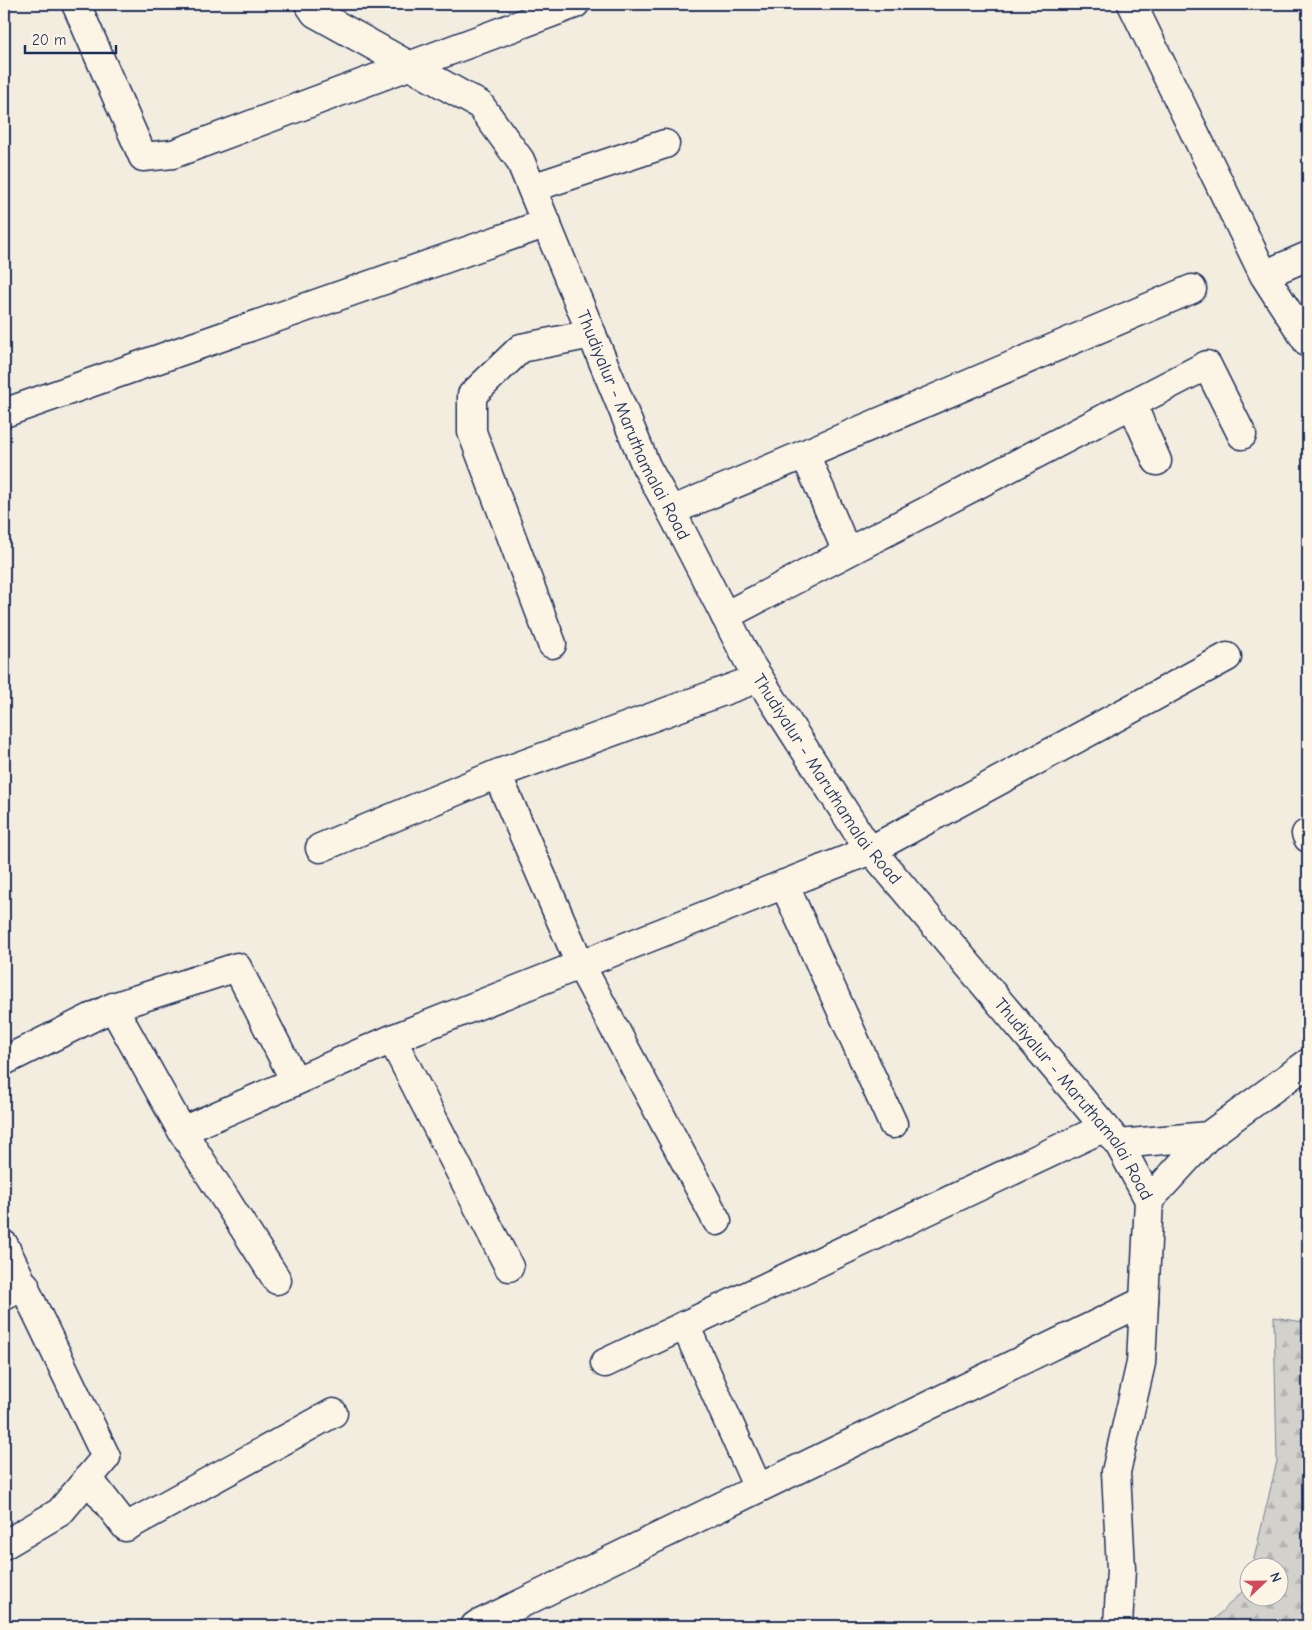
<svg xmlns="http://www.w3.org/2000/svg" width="1312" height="1630" viewBox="0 0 1312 1630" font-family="'Comic Neue',sans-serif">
<defs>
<pattern id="forest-firs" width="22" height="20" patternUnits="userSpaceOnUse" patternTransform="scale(1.25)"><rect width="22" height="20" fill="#d3d1cc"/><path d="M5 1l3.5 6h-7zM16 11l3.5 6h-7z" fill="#b5b4b2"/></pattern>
</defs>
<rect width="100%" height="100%" fill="#f3ede0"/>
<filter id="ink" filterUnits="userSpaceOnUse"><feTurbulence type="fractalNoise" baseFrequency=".02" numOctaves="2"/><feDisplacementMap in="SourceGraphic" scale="10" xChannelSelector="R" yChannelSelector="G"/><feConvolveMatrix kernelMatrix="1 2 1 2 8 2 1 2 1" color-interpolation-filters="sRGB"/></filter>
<g filter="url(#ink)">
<path fill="url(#forest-firs)" stroke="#778095" d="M 1274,1317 L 1308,1323 L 1308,1626 L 1207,1626 L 1248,1586 L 1249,1580 L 1250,1598 L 1280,1598 L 1280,1568 L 1252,1567 L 1277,1461 Z"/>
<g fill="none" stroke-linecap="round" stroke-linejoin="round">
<g stroke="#1b2f5e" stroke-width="31">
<path id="street" d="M 76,4 L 143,157 L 173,154 L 575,4
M 1132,4 L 1264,275 L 1308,343
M 532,188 L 665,144
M 1264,275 L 1308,256
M 1132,404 L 1157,461
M 4,413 L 547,223
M 805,454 L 847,552
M 671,511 L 1192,289
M 725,616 L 1207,365 L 1242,435
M 552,644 L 472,432 L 472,395 L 521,348 L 592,334
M 497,774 L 580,964 L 717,1221
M 1306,834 L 1308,838
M 320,848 L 497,774 L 759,678
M 784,884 L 893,1124
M 113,1007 L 237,967 L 295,1081
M 392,1039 L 509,1267
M 4,1061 L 113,1007 L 182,1131 L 392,1039 L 871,850 L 1227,657
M 182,1131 L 277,1280
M 1119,1144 L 1208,1136 L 1308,1063
M 1149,1200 L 1208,1136
M 4,1245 L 106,1457 L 60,1512 L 4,1545
M 4,1296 L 25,1285
M 685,1325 L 758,1488
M 605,1363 L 1105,1127
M 88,1478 L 126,1527 L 333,1413
M 475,1626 L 1144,1301"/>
</g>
<g stroke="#1b2f5e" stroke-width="31">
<g id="secondary">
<path id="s1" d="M 309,4 L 315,13 L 480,105 L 520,160 L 646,466 L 671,511 L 750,664 L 862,839 L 1119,1144 L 1149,1200 L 1141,1363 L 1116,1472 L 1121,1569 L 1118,1626"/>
</g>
</g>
<use href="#street" stroke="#fcf5e5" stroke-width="28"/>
<use href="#secondary" stroke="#fcf5e5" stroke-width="28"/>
</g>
</g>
<g text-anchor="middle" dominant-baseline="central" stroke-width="5" stroke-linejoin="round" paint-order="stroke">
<g font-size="18" fill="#1b2f5e" stroke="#fcf5e5">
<text stroke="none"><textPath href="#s1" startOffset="556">Thudiyalur - Maruthamalai Road</textPath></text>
<text stroke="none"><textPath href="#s1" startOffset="961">Thudiyalur - Maruthamalai Road</textPath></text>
<text stroke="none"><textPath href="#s1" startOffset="1366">Thudiyalur - Maruthamalai Road</textPath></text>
</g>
</g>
<rect width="1312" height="1630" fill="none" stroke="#fcf5e5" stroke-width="20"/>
<rect x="10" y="10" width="1292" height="1610" fill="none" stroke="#1b2f5e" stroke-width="2" filter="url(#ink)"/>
<g transform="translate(1264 1582) rotate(68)"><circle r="24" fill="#fcf5e5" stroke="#a2a6af"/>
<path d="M0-4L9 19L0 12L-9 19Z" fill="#d1495b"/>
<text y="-8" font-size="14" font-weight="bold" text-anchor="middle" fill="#1b2f5e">N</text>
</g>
<path d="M25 45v8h91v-8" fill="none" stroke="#1b2f5e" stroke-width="2.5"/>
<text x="32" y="45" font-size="15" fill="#1b2f5e" stroke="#fcf5e5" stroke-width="4" paint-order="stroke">20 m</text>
</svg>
